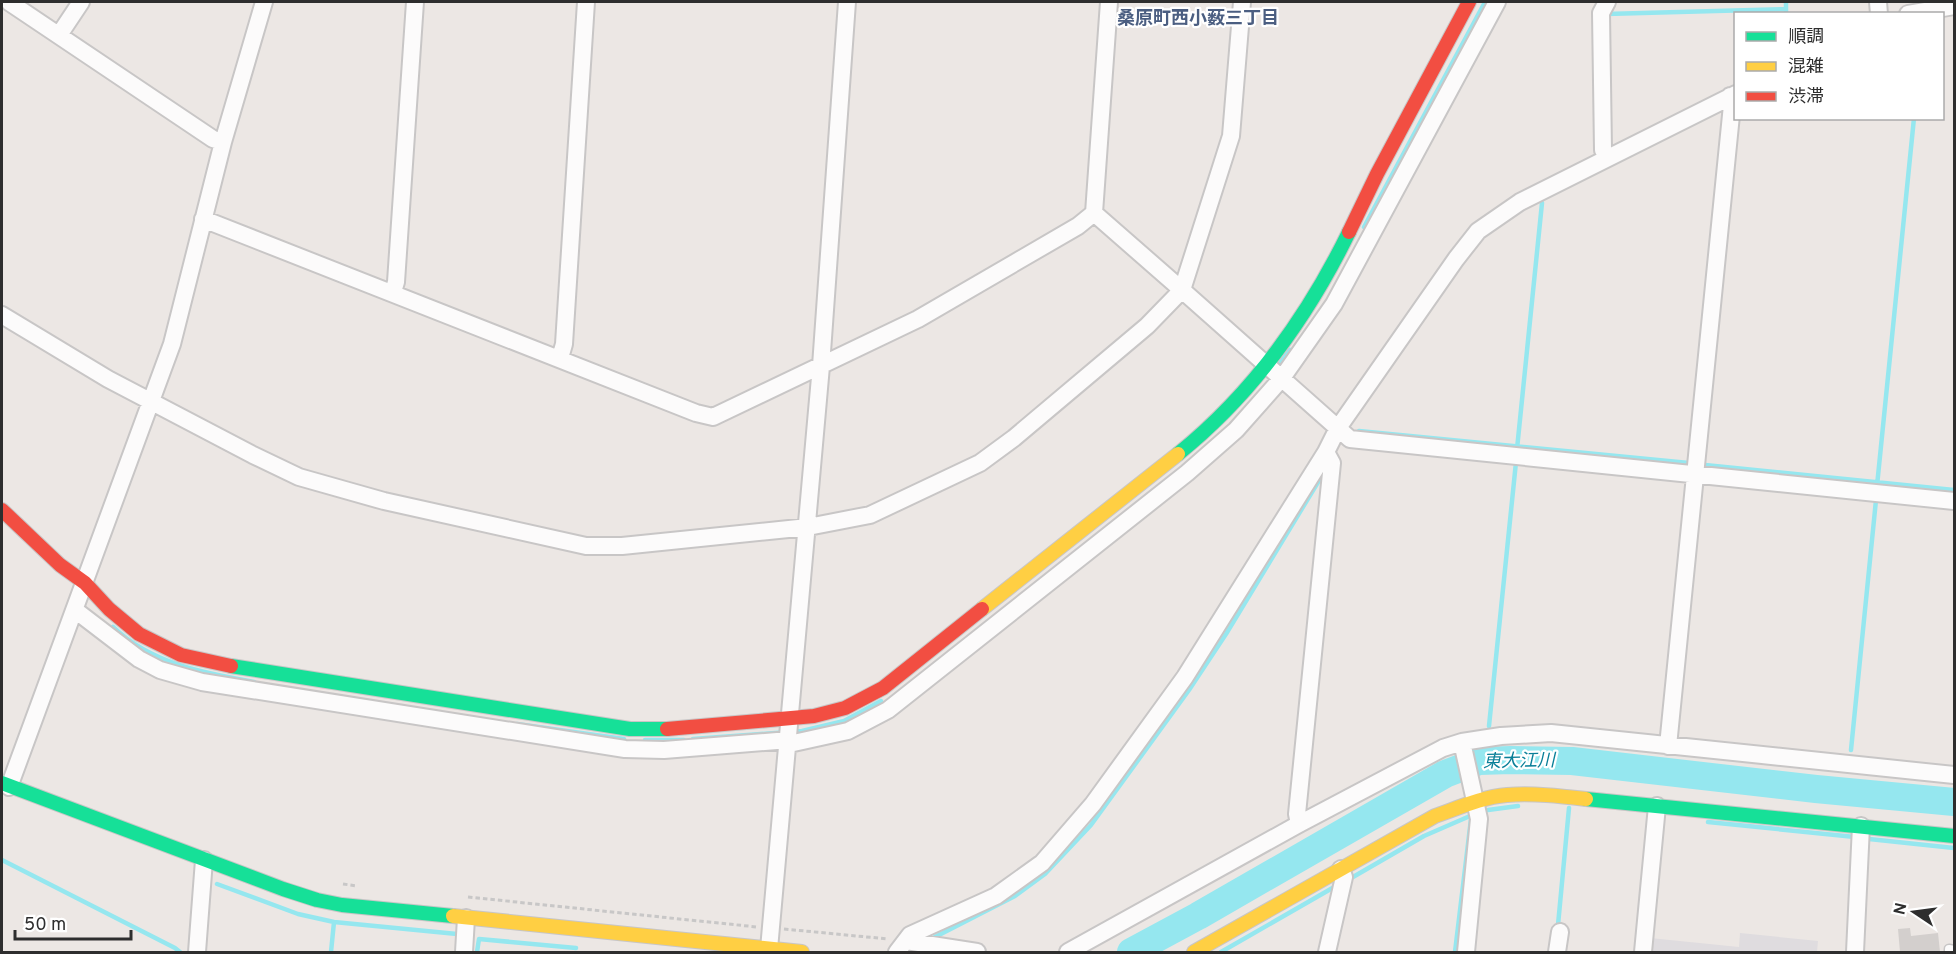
<svg xmlns="http://www.w3.org/2000/svg" width="1956" height="954" viewBox="0 0 1956 954" font-family="Overpass,'Noto Sans JP',sans-serif">
<rect width="100%" height="100%" fill="#ece7e4"/>
<path fill="#dfdcdf" d="M 1740,933 L 1818,941 L 1817,952 L 1648,952 L 1650,938 L 1739,947 Z"/>
<g fill="none" stroke-linecap="round" stroke-linejoin="round">
<path stroke="#95e7ef" stroke-width="4.5" d="M 1786,2 L 1786,14
M 1606,14 L 1786,9
M 1364,227 L 1485,2
M 1275,370 L 1290,350
M 1359,431 L 1689,463
M 1517,449 L 1542,203
M 1705,465 L 1954,490
M 1877,486 L 1914,118
M 113,627 C 152,664 203,673 254,682
M 517,724 L 624,739
M 1489,726 L 1516,462
M 693,739 L 802,731 L 844,721 L 881,701
M 645,740 L 684,740
M 1851,750 L 1876,500
M 1488,810 L 1518,806
M 1708,822 L 1855,837
M 1869,839 L 1954,848
M 2,860 L 175,948 L 180,952
M 1353,877 L 1424,836 L 1470,816 L 1471,819 L 1455,952
M 217,884 L 298,914 L 334,922 L 457,934
M 1558,925 L 1569,808
M 935,937 L 1015,896 L 1045,874 L 1091,825 L 1189,690 L 1226,634 L 1326,469
M 331,952 L 334,922
M 477,952 L 479,939 L 576,948
M 1221,952 L 1336,886"/>
<path stroke="#95e7ef" stroke-width="28" d="M 1131,952 L 1198,916 L 1445,774 L 1479,761 L 1511,760 L 1572,761 L 1816,789 L 1954,802"/>
</g>
<path fill="#d3cfcd" d="M 1910,928 L 1911,936 L 1938,933 L 1940,952 L 1900,952 L 1898,929 Z"/>
<g fill="none" stroke-linecap="round" stroke-linejoin="round">
<g stroke="#c8c6c6" stroke-width="11">
<path id="lane" d="M 1949,952 L 1949,949 L 1954,950"/>
</g>
<g stroke="#c8c6c6" stroke-width="20">
<path id="street" d="M 9,2 L 213,139 L 223,142
M 1242,2 L 1231,136 L 1182,290 L 1350,439 L 1954,501
M 1607,2 L 1601,13 L 1603,150 L 1607,157
M 1878,2 L 1879,14
M 1908,14 L 1954,6
M 59,35 L 81,2
M 203,219 L 696,413 L 713,417 L 918,319 L 1078,226 L 1094,213 L 1109,2
M 393,292 L 396,282 L 415,2
M 2,315 L 108,379 L 253,455 L 299,477 L 384,501 L 586,546 L 622,546 L 808,527 L 870,515 L 980,463 L 1014,438 L 1147,326 L 1182,290 L 1094,213
M 560,358 L 564,344 L 586,2
M 75,610 L 139,659 L 160,670 L 202,682 L 625,749 L 664,750 L 789,740
M 1462,742 L 1501,736 L 1551,733 L 1954,775
M 789,744 L 848,731 L 888,710 L 1187,473 L 1236,430 L 1282,378 L 1334,304 L 1497,2
M 1668,746 L 1732,105 L 1730,96
M 9,787 L 172,344 L 223,142 L 264,2
M 1299,824 L 1297,814 L 1332,463 L 1326,452
M 906,941 L 977,952
M 769,949 L 821,366 L 847,2
M 197,952 L 204,860
M 464,952 L 466,918
M 897,952 L 910,935 L 996,896 L 1042,863 L 1093,804 L 1185,677 L 1326,452 L 1338,428 L 1456,259 L 1478,231 L 1520,202 L 1736,94
M 1068,952 L 1299,824 L 1443,748 L 1462,742 L 1479,819 L 1466,952
M 1327,952 L 1344,877 L 1341,869
M 1557,952 L 1560,932
M 1643,952 L 1657,806
M 1855,952 L 1861,826"/>
</g>
<g stroke="#c8c6c6" stroke-width="16">
<path id="fast" d="M 1178,454 C 1251,395 1308,316 1349,232
M 231,666 L 630,729 L 667,729
M 2,783 L 283,889 L 317,900 L 342,905 L 453,916
M 1586,799 L 1954,836"/>
</g>
<g stroke="#c8c6c6" stroke-width="16">
<path id="slow" d="M 982,609 L 1178,454
M 453,916 L 802,952
M 1194,952 L 1435,816 C 1458,808 1482,797 1507,795 C 1533,793 1560,796 1586,799"/>
</g>
<g stroke="#c8c6c6" stroke-width="16">
<path id="jam" d="M 1349,232 L 1377,174 L 1469,2
M 2,510 L 60,565 L 85,583 L 109,609 L 139,634 L 181,655 L 231,666
M 667,729 L 814,716 L 845,708 L 883,688 L 982,609"/>
</g>
<path stroke="#c8c7c7" stroke-width="3" stroke-dasharray="4.5 3" stroke-linecap="butt" d="M 343,884 L 357,886
M 468,897 L 757,927
M 784,929 L 888,939"/>
<use href="#lane" stroke="#fcfbfb" stroke-width="8"/>
<use href="#street" stroke="#fcfbfb" stroke-width="16"/>
<use href="#fast" stroke="#16e098" stroke-width="14"/>
<use href="#slow" stroke="#ffcf43" stroke-width="14"/>
<use href="#jam" stroke="#f24e42" stroke-width="14"/>
</g>
<g text-anchor="middle" dominant-baseline="central" stroke-width="4.5" stroke-linejoin="round" paint-order="stroke">
<g font-size="18" font-weight="bold" fill="#4b5e81" stroke="#fff">
<text x="1198" y="19">桑原町西小薮三丁目</text>
</g>
<g font-size="18" font-style="italic" fill="#097f98" stroke="#fff">
<text transform="translate(1519 762) rotate(-1)">東大江川</text>
</g>
</g>
<rect width="1956" height="954" fill="none" stroke="#2e2e2e" stroke-width="6"/>
<rect x="1734" y="12" width="210" height="108" fill="#ffffff" stroke="#ababab" stroke-width="1.5"/>
<rect x="1746" y="32" width="30" height="9" fill="#16e098" stroke="#ababab" stroke-width="1.5"/>
<text x="1788" y="42" font-size="18" fill="#2e2e2e">順調</text>
<rect x="1746" y="62" width="30" height="9" fill="#ffcf43" stroke="#ababab" stroke-width="1.5"/>
<text x="1788" y="72" font-size="18" fill="#2e2e2e">混雑</text>
<rect x="1746" y="92" width="30" height="9" fill="#f24e42" stroke="#ababab" stroke-width="1.5"/>
<text x="1788" y="102" font-size="18" fill="#2e2e2e">渋滞</text>
<g transform="translate(1914 912) rotate(283)" stroke="#ffffff" stroke-width="4.5" paint-order="stroke">
<path d="M0-4.5L10 22L0 15L-10 22Z" fill="#2e2e2e"/>
<text y="-9" font-size="16" font-weight="bold" text-anchor="middle" fill="#2e2e2e">N</text>
</g>
<path d="M15 930v9h116v-9" fill="none" stroke="#2e2e2e" stroke-width="3"/>
<text x="24" y="930" font-size="18" fill="#2e2e2e" stroke="#ffffff" stroke-width="4.5" paint-order="stroke">50 m</text>
</svg>
